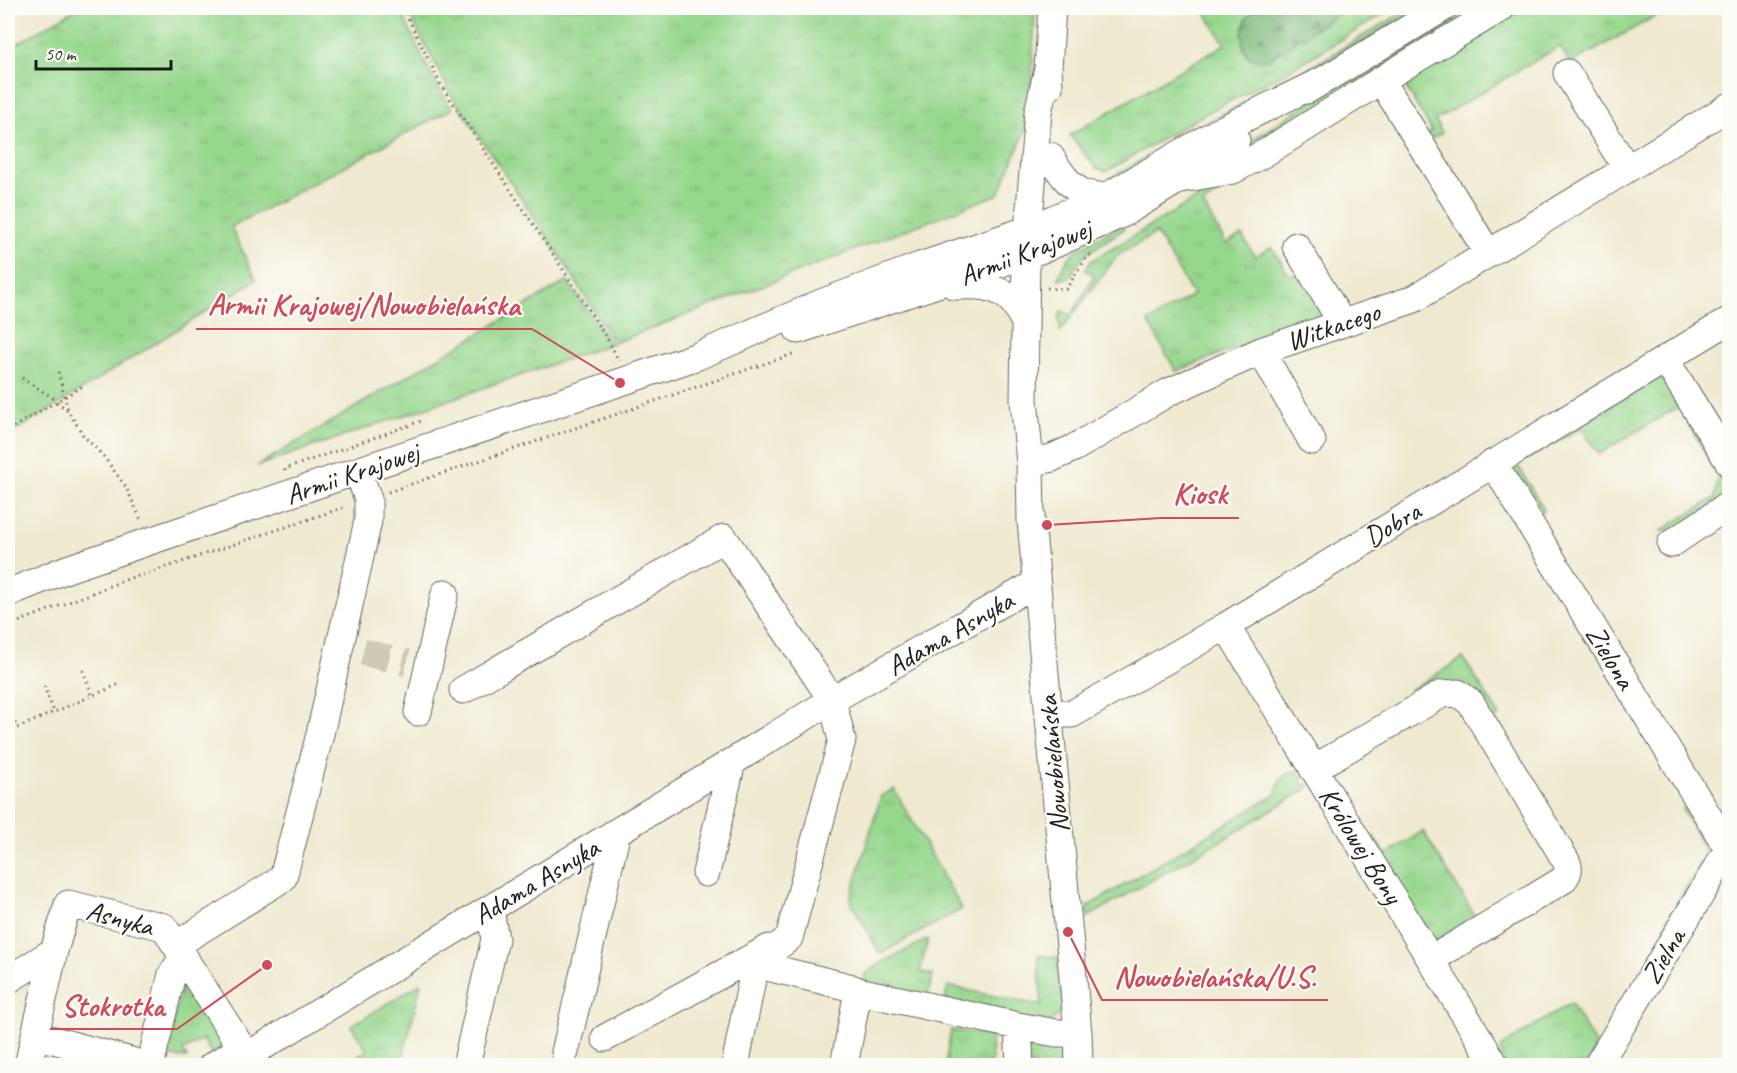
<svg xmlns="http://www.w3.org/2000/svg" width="1737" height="1073" viewBox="0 0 1737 1073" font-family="Caveat,sans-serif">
<defs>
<pattern id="grass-tufts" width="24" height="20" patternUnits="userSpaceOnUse" patternTransform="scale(1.5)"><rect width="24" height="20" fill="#96d78d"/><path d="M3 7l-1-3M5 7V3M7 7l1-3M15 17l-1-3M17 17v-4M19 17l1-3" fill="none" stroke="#81b879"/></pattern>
<pattern id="forest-firs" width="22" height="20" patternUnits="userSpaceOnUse" patternTransform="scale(1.5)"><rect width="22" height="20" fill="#78b878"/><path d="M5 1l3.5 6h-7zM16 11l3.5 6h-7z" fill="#629562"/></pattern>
<pattern id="park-crowns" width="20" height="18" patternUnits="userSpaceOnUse" patternTransform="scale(1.5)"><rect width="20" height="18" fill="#96d78d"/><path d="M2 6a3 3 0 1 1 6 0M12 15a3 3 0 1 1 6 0" fill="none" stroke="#81b879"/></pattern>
</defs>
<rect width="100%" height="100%" fill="#fdfcf7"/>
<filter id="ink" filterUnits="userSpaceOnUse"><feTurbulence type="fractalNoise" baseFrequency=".0167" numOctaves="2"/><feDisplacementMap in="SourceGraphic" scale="12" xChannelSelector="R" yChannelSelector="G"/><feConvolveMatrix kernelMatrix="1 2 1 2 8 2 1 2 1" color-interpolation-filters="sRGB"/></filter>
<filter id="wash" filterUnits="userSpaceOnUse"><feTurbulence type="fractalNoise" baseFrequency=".008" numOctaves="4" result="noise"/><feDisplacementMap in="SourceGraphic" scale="24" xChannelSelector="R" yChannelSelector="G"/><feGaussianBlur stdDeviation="1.35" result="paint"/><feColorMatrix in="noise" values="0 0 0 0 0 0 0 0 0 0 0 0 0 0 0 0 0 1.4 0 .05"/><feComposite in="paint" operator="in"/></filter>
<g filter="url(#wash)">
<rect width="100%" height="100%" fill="#efe9cf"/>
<path fill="url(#grass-tufts)" stroke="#597a54" stroke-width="1.5" d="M 78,8 L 399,8 L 431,75 L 452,109 L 231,227 L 256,280 L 8,436 L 8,49 Z
M 406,8 L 1035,8 L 1030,119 L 999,194 L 614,343 L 560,256 L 452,96 Z
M 1202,8 L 1394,8 L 1283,74 L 1201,116 L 1106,172 L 1096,168 L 1070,135 L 1225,44 Z
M 1410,8 L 1419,8 C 1318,69 1214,125 1111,181 L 1112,177 L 1199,126 L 1307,69 Z
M 1464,8 L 1481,8 L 1232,162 L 1215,164 L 1369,64 Z
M 1524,8 L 1670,8 L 1570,64 L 1560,46 L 1435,120 L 1442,133 L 1431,139 L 1426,135 L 1432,131 L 1402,81 Z
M 1222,186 L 1226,189 L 1203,204 L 1226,244 L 1242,235 L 1255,257 L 1272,247 L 1288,274 L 1303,276 L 1322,307 L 1317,318 L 1176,371 L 1148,322 L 1193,295 L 1156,233 L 1117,256 L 1060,332 L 1059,317 L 1061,311 L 1072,315 L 1094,275 L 1085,270 L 1091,261 L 1214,188 Z
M 1121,223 L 1124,229 L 1083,256 L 1069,278 L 1058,279 L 1065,263 L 1074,252 Z
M 567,281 L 611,344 L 257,466 Z
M 1658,378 C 1673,383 1674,393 1678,407 L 1599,454 L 1581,428 L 1517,464 L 1544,510 L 1538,514 L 1512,474 L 1512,465 Z
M 1690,428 L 1696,430 L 1726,475 L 1729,485 L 1728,497 L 1674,531 L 1661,531 L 1715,498 L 1718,474 Z
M 1463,658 L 1500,716 L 1491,722 L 1471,690 L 1415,697 L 1410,690 Z
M 1297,770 L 1303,777 L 1300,784 L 1309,784 L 1308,788 L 1224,839 L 1088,917 L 1087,907 L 1275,795 L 1281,778 Z
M 894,789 L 962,909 L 880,954 L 850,900 L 881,796 Z
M 1689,804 L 1713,849 L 1669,927 L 1665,925 L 1707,853 L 1682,809 Z
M 1423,831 L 1476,918 L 1452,936 L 1434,942 L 1369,840 L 1374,836 L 1386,855 Z
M 928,939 L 920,972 L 933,975 L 928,996 L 863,983 L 865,975 L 879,964 Z
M 1038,955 L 1058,958 L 1064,1010 L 1047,1025 L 944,1004 L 948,986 L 1042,1006 Z
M 183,983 L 185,983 L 226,1044 L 212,1055 L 203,1039 L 183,1050 L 187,1058 L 171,1057 L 166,1050 Z
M 1571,1003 L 1595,1044 L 1590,1065 L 1504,1065 L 1500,1047 Z
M 951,1030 L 991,1036 L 992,1065 L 945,1065 Z
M 1047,1041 L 1062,1048 L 1067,1059 L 1067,1065 L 1027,1065 L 1026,1053 L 1033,1042 Z"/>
<path fill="url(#forest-firs)" stroke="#4a6a4a" stroke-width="1.5" d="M 1256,8 L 1364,8 L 1349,10 L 1334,16 L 1270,59 L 1255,60 L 1250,58 L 1244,50 L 1242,34 L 1246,19 Z"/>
<path fill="url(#park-crowns)" stroke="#597a54" stroke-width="1.5" d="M 421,983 L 401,1065 L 343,1065 L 367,1050 L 351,1026 Z"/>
</g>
<g filter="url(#ink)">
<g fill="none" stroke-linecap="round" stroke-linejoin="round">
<path stroke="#cfcab4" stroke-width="27" stroke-dasharray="27 14" stroke-linecap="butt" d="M 363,652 L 407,663"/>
<g stroke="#66645b" stroke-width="29">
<path id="minor" d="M 1048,69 L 1038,112 L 1026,255 L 1024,400 L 1030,463 L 1031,521 L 1078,1033 L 1079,1066
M 1567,73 L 1627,169
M 1381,80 L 1488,253
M 1049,87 L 1048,69 L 1052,8
M 1307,90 L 1443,8
M 1050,156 C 1058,169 1069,187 1084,193 C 1090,195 1098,196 1104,197
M 1187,178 L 1233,170 L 1263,154 L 1391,74 L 1501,8
M 1296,246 L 1342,323
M 955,286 C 977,285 997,284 1013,302 C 1018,308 1021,316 1025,323
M 798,330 L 1046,248 L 1122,214 L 1178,180 L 1236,140
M 1261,351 L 1312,441
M 1665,359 L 1730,464
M 1030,463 L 1052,458 L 1074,448 L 1169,392 L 1261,351 L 1414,299 L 1730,106
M 1493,463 L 1730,852
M 1671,544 L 1730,504
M 8,593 L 67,569 L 698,356 L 821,303 L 920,266 L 1027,230 L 1111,194 L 1223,129 L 1321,81
M 1226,626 L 1496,1066
M 463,690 L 724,538 L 832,700 L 842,740 L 789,938 L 755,964
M 418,712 L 445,593
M 1049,713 L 1072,714 L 1226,626 L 1730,320
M 1313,769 L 1442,694 L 1458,693 L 1471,703 L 1566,861 C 1570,868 1568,874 1563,880 L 1432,959
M 706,873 L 732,762
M 176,945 L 283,878 L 320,734 L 368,521 L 368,499 L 358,471
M 755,964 L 849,987 L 858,991 L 844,1066
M 8,980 L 54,951
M 858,991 L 1018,1026 L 1056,1033 L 1078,1033
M 1018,1026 L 1020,1066
M 35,1035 L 149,1066
M 605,1038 L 769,948
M 565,1052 L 617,832
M 28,1066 L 54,951 L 68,904 L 164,927 L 247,1056
M 150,1066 L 172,974 L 178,965 L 186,960
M 212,1066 L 242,1048
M 247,1066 L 247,1056 L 732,762 L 832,700 L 1036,583
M 466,1066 L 495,939 L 490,909
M 735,1066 L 755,964
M 1597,1066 L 1730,846"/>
</g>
<path stroke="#66645b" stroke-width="3" stroke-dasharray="1.5 4.5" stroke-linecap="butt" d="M 403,8 L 441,85 L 568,277 L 609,342 L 619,361
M 1722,8 L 1730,14
M 1047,288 L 1066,289 L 1087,257 L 1093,253
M 58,372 L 68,410
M 22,378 L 53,398 L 69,412 L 83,435 L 104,457 L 126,487 L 142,522
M 8,430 L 83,386
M 285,471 L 285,469 L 421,421
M 388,492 L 796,353
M 8,626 L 130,578 L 149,573 L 345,507
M 83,670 L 92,695
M 44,686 L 54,712
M 8,706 L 17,728 L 122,683"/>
<use href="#minor" stroke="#fff" stroke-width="27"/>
</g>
</g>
<g text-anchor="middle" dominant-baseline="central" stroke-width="4.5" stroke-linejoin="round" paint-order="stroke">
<g font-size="28" fill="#1c1c1c" stroke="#fdfcf7">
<text transform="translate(1025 252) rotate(-21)">Armii Krajowej</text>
<text transform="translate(1333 326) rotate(-19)">Witkacego</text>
<text transform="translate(352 473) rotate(-19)">Armii Krajowej</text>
<text transform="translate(1392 524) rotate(-31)">Dobra</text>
<text transform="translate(950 633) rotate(-30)">Adama Asnyka</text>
<text transform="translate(1611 657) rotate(59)">Zielona</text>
<text transform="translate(1053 764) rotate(-95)">Nowobielańska</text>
<text transform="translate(1361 845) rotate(58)">Królowej Bony</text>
<text transform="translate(536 881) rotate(-31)">Adama Asnyka</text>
<text transform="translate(120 918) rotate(15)">Asnyka</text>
<text transform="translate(1663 956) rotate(-59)">Zielna</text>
</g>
</g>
<path fill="none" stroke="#d1495b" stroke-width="2" d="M620 383L532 329H196M1047 525L1161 518H1239M1068 932L1102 1000H1328M267 965L177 1029H50"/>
<g fill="#d1495b" stroke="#fdfcf7" stroke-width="2">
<circle cx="620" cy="383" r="6"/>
<circle cx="1047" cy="525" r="6"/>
<circle cx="1068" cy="932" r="6"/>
<circle cx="267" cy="965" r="6"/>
</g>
<g font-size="30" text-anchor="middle" font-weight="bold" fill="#d1495b" stroke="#fdfcf7" stroke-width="4.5" stroke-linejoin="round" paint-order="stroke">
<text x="364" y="315">Armii Krajowej/Nowobielańska</text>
<text x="1200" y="504">Kiosk</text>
<text x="1215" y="987">Nowobielańska/U.S.</text>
<text x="113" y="1016">Stokrotka</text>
</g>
<rect width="1737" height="1073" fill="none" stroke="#fdfcf7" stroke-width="30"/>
<path d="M36 60v9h135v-9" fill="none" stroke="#1c1c1c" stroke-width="3"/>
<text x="45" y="60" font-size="18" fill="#1c1c1c" stroke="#fdfcf7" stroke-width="4.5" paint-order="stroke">50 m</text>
</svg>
